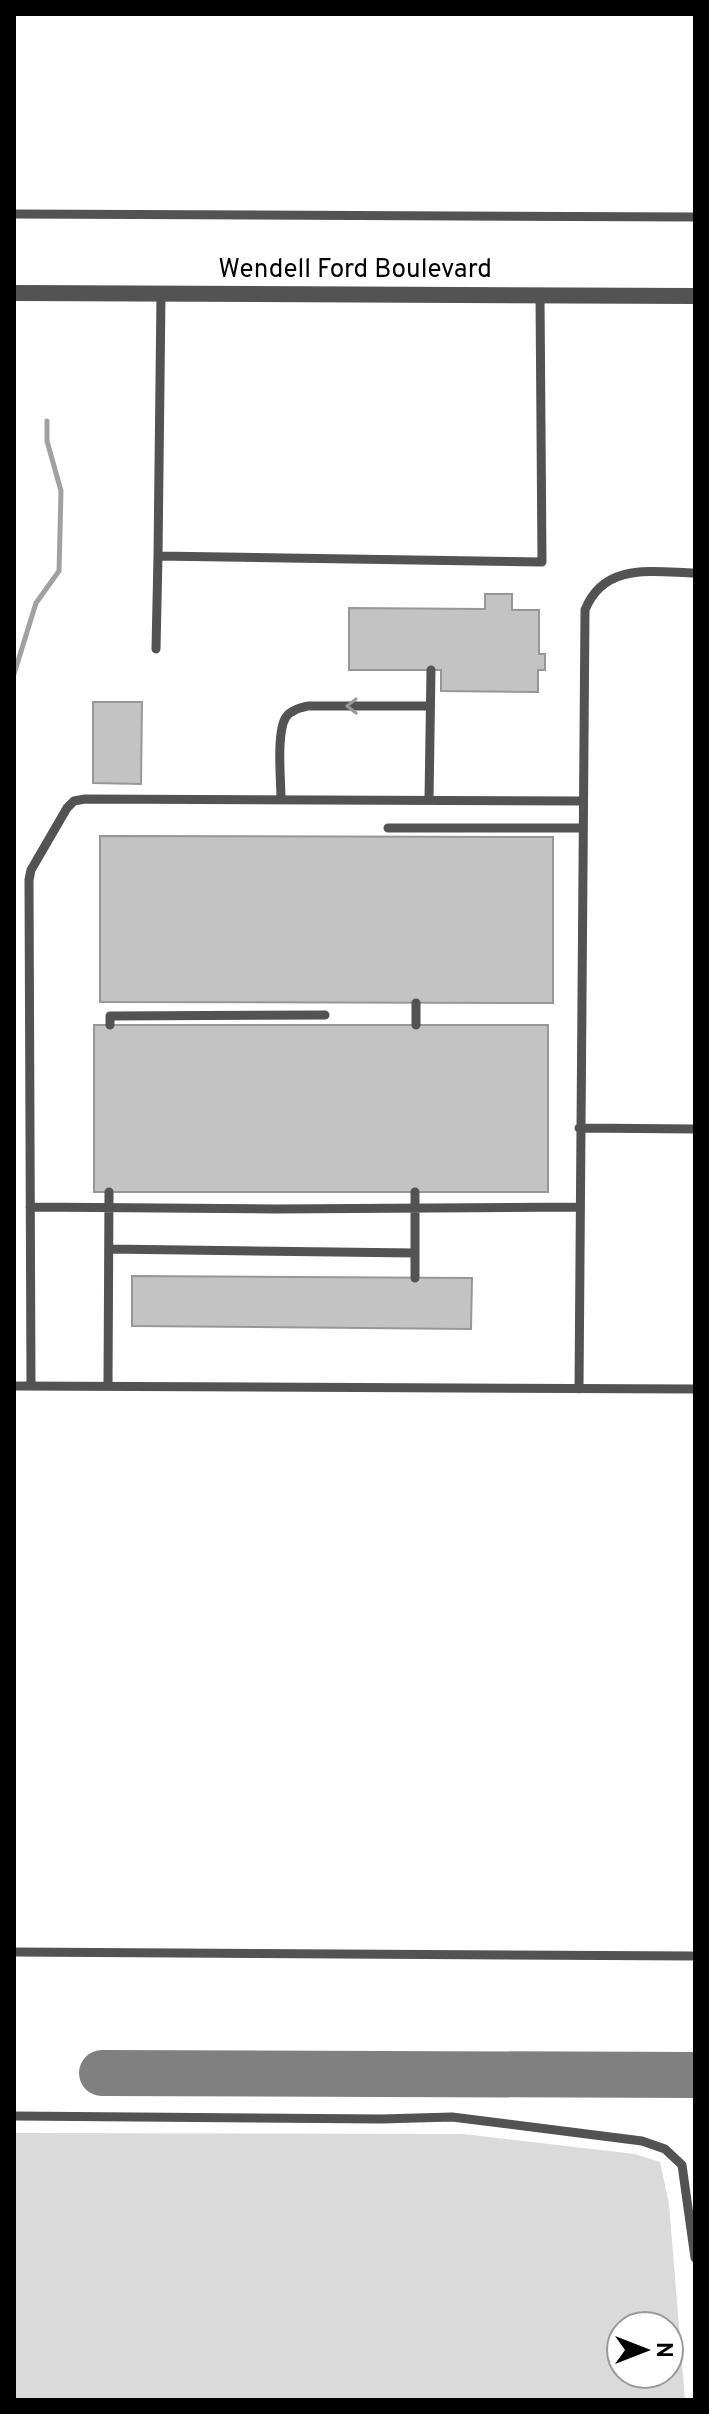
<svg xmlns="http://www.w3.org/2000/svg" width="709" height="2414" viewBox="0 0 709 2414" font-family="Overpass,sans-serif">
<rect width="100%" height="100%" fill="#fff"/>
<path fill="#dadada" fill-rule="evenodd" d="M 14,2133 L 464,2134 L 635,2154 L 660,2162 L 669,2204 L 685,2400 L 14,2400 ZM 621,2326 L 669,2326 L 669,2374 L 621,2374 Z"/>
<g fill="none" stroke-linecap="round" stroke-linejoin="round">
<path stroke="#a1a1a1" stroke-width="5" d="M 14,674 L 36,603 L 59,571 L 61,491 L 47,441 L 47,421"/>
<path stroke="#808080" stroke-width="46" d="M 102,2073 L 695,2075"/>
</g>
<path fill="#c3c3c3" stroke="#979797" stroke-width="2" d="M 485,594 L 512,594 L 512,610 L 539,610 L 539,654 L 545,654 L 545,670 L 538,670 L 538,692 L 441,691 L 441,670 L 349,670 L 349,608 L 485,609 Z
M 93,702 L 142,702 L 141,784 L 93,783 Z
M 100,836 L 553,837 L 553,1003 L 100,1002 Z
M 94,1025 L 548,1025 L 548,1192 L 94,1192 Z
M 132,1276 L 472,1278 L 471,1329 L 132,1326 Z"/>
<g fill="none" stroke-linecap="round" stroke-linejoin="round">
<path stroke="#535353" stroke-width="9" d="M 14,214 L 695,217
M 161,294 L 158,556 L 542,562 L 540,295
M 156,649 L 158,556
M 281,799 C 281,781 276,732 286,717 C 291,710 300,708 308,706 L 430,706
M 429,800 L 431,670
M 388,828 L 583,828
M 416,1003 L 416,1025
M 110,1025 L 110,1016 L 325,1015
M 579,1128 L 695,1129
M 30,1207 L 275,1209 L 580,1207
M 109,1249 L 415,1253
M 415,1278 L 415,1192
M 14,1386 L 695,1389
M 31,1386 L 29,880 L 31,870 L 67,808 L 74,801 L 85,799 L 583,801
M 108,1386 L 109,1192
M 579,1389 L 585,610 C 604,562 652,572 695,573
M 14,1952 L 695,1956
M 14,2116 L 382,2119 L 452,2117 L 642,2141 L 665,2149 L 682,2165 L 695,2258"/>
<path stroke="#535353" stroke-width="16" d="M 14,293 L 695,296"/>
</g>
<defs><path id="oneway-chevron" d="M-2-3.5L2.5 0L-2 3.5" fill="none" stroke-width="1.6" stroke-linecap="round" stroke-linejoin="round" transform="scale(2)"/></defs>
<use stroke="#989898" href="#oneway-chevron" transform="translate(352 706) rotate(180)"/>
<g text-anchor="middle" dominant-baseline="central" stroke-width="8" stroke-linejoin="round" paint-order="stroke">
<g font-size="26" fill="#000" stroke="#fff">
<text x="355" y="270">Wendell Ford Boulevard</text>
</g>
</g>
<rect width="709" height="2414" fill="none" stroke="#000000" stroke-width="32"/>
<g transform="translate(645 2350) rotate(90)"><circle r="38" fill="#ffffff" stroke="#999999" stroke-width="2"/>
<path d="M0-6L14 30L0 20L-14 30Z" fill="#000000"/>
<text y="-12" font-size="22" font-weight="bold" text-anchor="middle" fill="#000000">N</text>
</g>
</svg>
